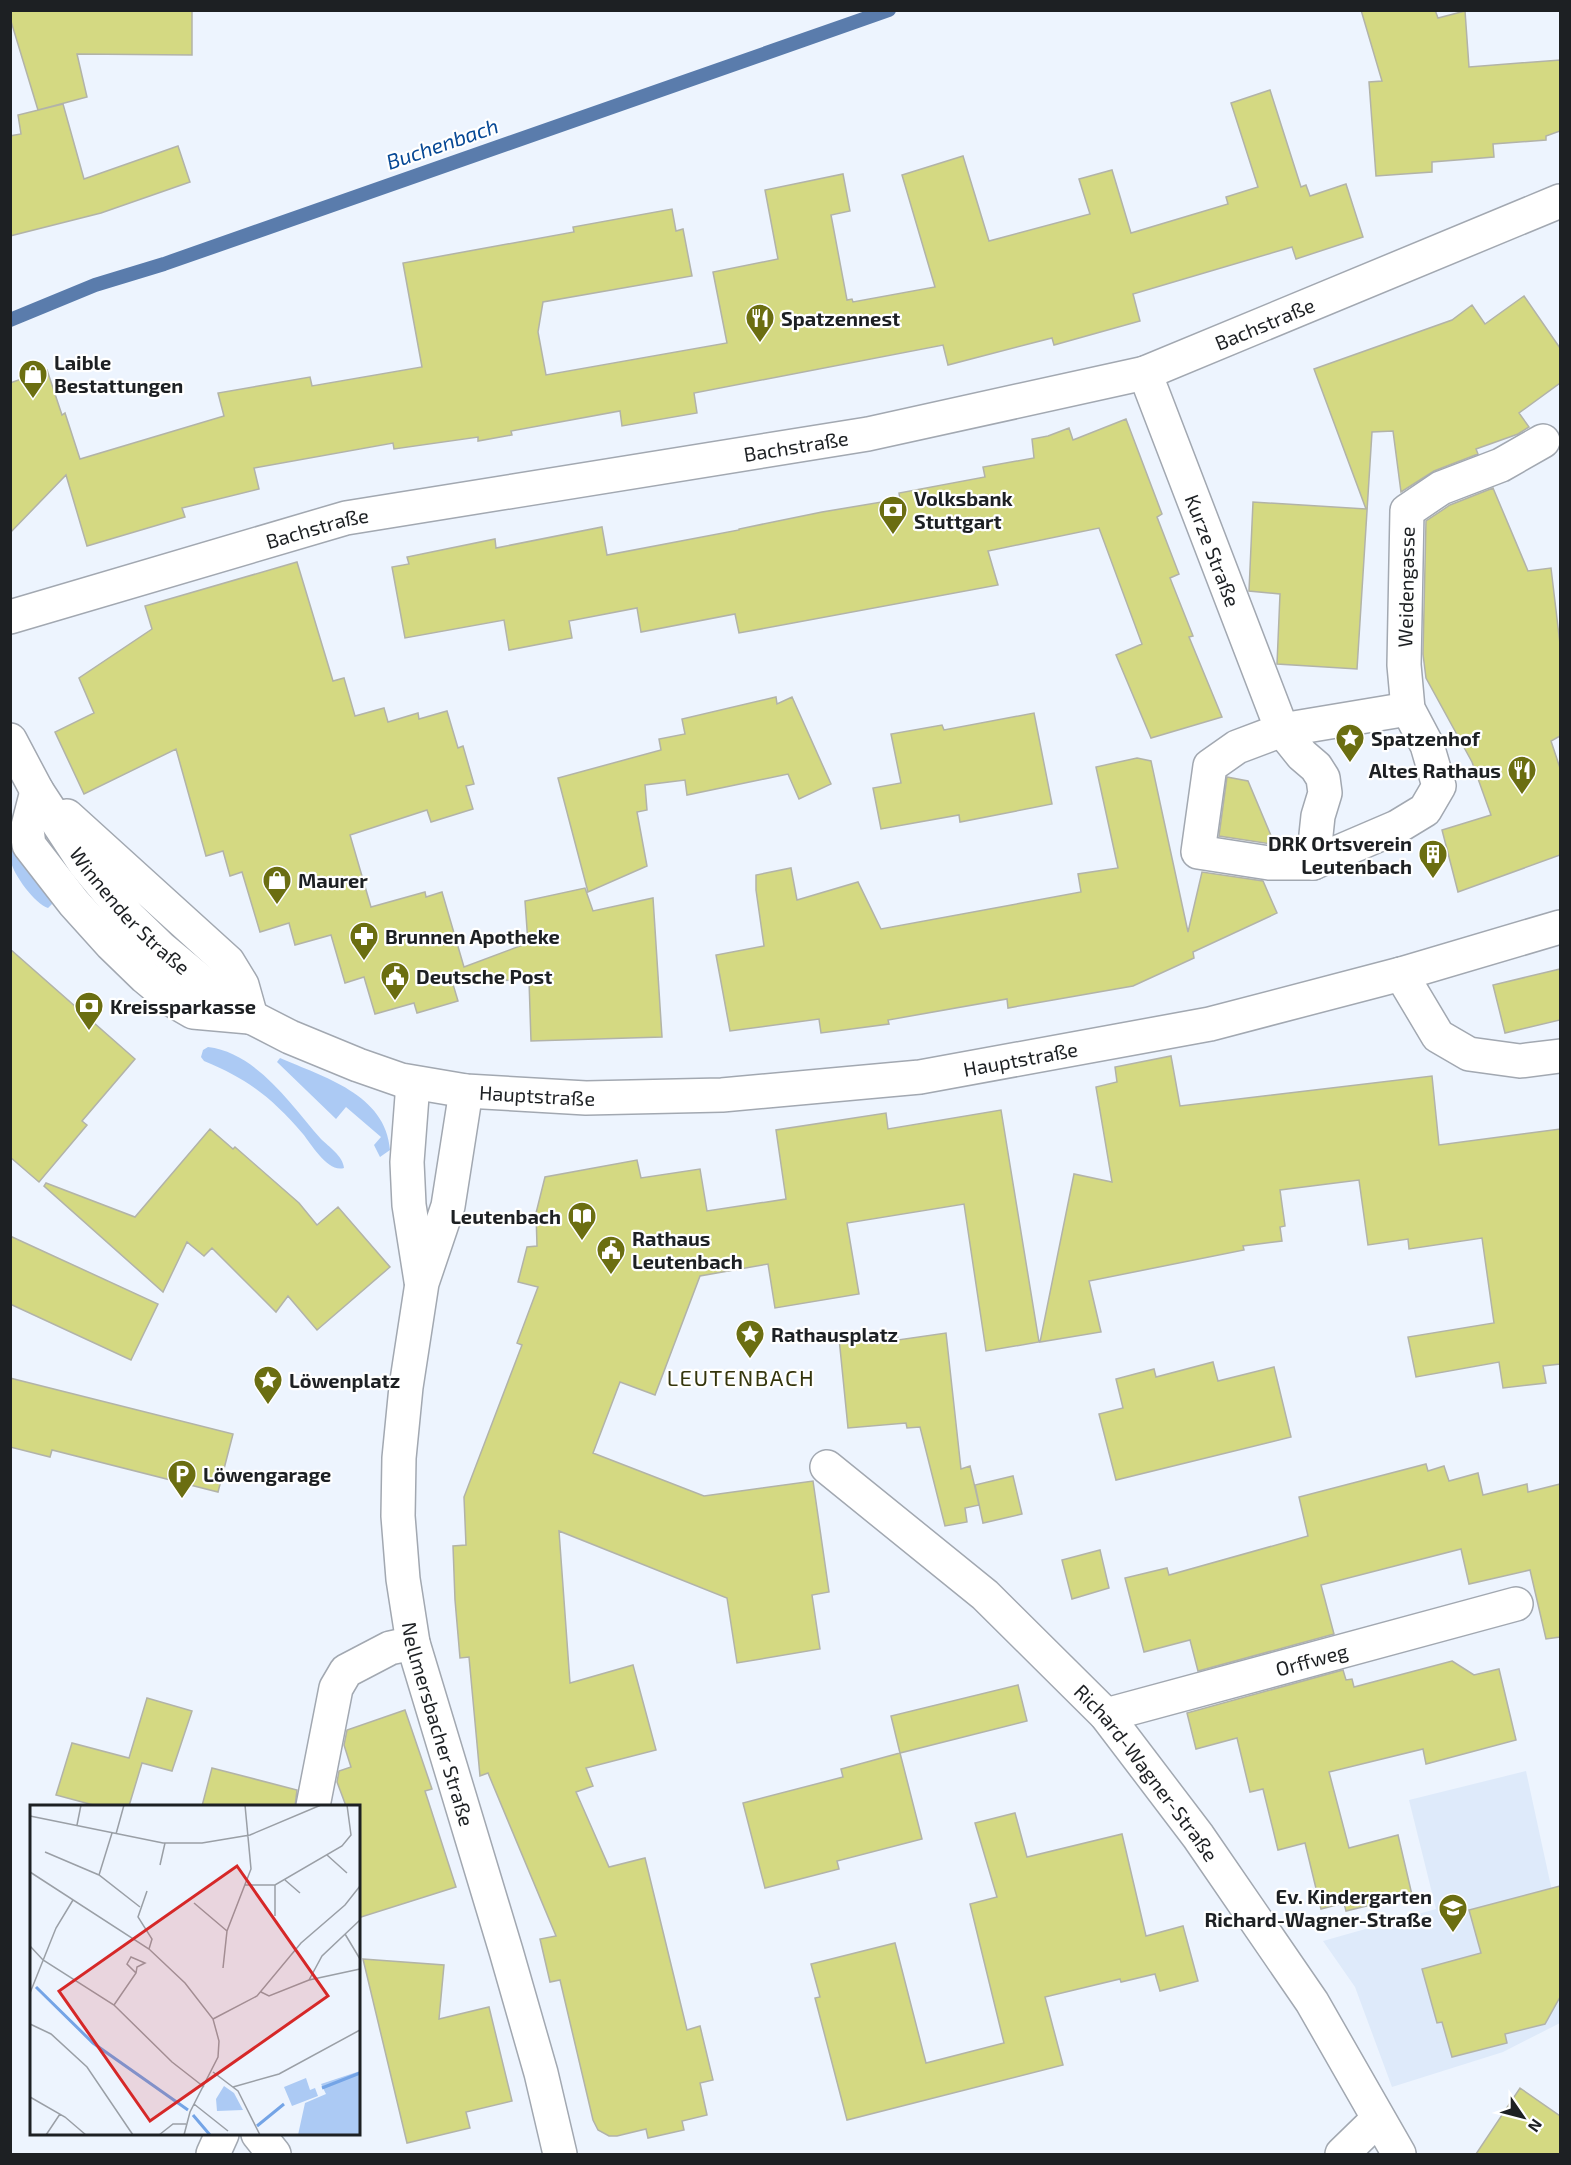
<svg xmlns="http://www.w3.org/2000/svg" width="1571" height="2165" viewBox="0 0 1571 2165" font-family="'Exo 2',sans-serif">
<rect width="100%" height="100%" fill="#edf4fe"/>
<path fill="#deeafa" d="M 1526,1771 L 1560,1928 L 1560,2023 L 1503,2052 L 1392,2087 L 1355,1987 L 1323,1941 L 1436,1909 L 1409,1800 Z"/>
<path fill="#accaf4" d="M 11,832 L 53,895 L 53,903 L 48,908 C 36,905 12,873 11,861 C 9,852 11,842 11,832 Z
M 208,1047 C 257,1053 291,1105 321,1139 C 329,1147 343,1156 344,1168 C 328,1173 312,1145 303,1134 C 272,1098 248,1079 204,1061 L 201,1057 L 203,1050 Z
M 280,1058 C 323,1077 386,1094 390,1150 L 380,1157 L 374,1145 L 381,1137 L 346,1107 L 336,1119 L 277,1062 Z"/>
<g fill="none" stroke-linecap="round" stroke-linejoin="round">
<path stroke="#5a7cac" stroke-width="14" d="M 10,320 L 95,285 L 164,264 L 889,10"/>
</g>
<path fill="#d4d982" stroke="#b2b3a8" stroke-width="1.5" d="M 10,10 L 192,10 L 192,55 L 77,54 L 87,97 L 38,110 L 10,18 Z
M 1361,10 L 1435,10 L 1438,18 L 1465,11 L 1469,67 L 1560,60 L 1560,131 L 1546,136 L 1546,140 L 1493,144 L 1494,157 L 1432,162 L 1432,172 L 1376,176 L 1369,82 L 1382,81 Z
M 1270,90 L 1301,187 L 1306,185 L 1310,196 L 1346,184 L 1363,237 L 1296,259 L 1292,247 L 1133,294 L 1140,321 L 1054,345 L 1052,338 L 948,365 L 943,345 L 694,393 L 697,413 L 622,426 L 620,411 L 511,431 L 512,435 L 478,441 L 478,437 L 394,449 L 393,443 L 254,468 L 259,489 L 182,508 L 185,517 L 87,546 L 66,475 L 10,533 L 10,383 L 47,370 L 62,415 L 65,413 L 80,459 L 224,416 L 218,393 L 310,377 L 312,386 L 422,367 L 403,263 L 574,232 L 573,227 L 672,209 L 676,231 L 683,229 L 692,276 L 543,302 L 538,332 L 546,375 L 727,343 L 713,272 L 778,259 L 765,190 L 843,174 L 850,211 L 831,215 L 847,300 L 852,299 L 853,302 L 935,287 L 902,175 L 963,156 L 989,241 L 1090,214 L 1079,179 L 1112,170 L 1131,233 L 1228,204 L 1226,197 L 1258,187 L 1231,103 Z
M 63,104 L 84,179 L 178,146 L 190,182 L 101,213 L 10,236 L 10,136 L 21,134 L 18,115 Z
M 1524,296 L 1560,348 L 1560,383 L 1519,413 L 1529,427 L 1518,434 L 1476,449 L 1478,454 L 1434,471 L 1401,492 L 1393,431 L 1372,432 L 1357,669 L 1277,664 L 1280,594 L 1249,591 L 1253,502 L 1366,509 L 1314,369 L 1452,320 L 1472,305 L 1485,324 Z
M 1126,419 L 1162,514 L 1157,517 L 1179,574 L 1170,578 L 1193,636 L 1189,637 L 1222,717 L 1151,738 L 1116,655 L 1142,644 L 1099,528 L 988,551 L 998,585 L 739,633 L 735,614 L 641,632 L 637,608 L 569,621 L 572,638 L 509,650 L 504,620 L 405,638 L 392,567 L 409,564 L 407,557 L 495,539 L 496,548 L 602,527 L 607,555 L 739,530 L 739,529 L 822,512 L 900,499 L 899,493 L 985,477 L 983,467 L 1034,458 L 1032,439 L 1048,436 L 1069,428 L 1073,440 Z
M 1493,488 L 1528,571 L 1551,568 L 1560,644 L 1560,736 L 1551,741 L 1560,768 L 1560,855 L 1458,892 L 1442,830 L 1491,815 L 1472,762 L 1426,678 L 1423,654 L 1426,521 L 1450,505 Z
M 297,562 L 333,681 L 344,678 L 355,716 L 384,708 L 388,722 L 418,713 L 419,719 L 447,711 L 458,748 L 463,746 L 474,784 L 466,786 L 473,809 L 431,822 L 427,810 L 350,835 L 371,907 L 425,892 L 426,897 L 442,892 L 464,967 L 528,943 L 525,901 L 585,888 L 593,911 L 653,898 L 662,1037 L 531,1041 L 529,980 L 452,981 L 458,1001 L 417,1013 L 414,1003 L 375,1014 L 364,977 L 345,983 L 331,935 L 295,945 L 289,923 L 260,932 L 242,872 L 230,876 L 223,851 L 206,856 L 176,749 L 84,794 L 55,732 L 94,713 L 79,678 L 152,629 L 145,606 Z
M 776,697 L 777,704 L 792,697 L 831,784 L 799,799 L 788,774 L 687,795 L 685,780 L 645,785 L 647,810 L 637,812 L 647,866 L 588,892 L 558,778 L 661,750 L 659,739 L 685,734 L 682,719 Z
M 1034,713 L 1052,804 L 960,822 L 959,815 L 881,829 L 873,788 L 901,783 L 891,734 L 942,725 L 944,730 Z
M 1137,758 L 1151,761 L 1188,932 L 1202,872 L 1263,881 L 1277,913 L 1193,952 L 1194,958 L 1133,986 L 1008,1008 L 1007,999 L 888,1020 L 889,1024 L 821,1033 L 819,1019 L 730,1031 L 716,955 L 764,946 L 756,890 L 756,875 L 791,868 L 797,900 L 858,882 L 881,929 L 1081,892 L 1078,874 L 1118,868 L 1096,767 Z
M 1227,777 L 1248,781 L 1272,838 L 1271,844 L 1219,836 Z
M 10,949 L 135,1059 L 82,1121 L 87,1125 L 39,1182 L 10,1157 Z
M 1560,969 L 1560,1020 L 1505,1033 L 1493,985 Z
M 1171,1056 L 1180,1106 L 1432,1076 L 1439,1145 L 1560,1129 L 1560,1364 L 1543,1366 L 1546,1383 L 1503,1388 L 1499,1362 L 1416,1377 L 1408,1337 L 1494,1323 L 1482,1238 L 1409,1249 L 1408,1239 L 1368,1245 L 1359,1180 L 1280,1190 L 1285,1226 L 1280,1227 L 1282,1241 L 1243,1246 L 1244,1250 L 1089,1281 L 1101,1332 L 1040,1342 L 1074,1174 L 1112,1182 L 1096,1087 L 1117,1082 L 1115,1067 Z
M 1001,1110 L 1039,1342 L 986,1351 L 964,1204 L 847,1223 L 859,1294 L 775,1308 L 768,1264 L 700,1276 L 655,1395 L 620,1382 L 593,1453 L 704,1496 L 813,1481 L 829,1592 L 812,1595 L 820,1649 L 737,1663 L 727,1598 L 559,1531 L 570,1683 L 633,1665 L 656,1750 L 586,1768 L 593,1786 L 576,1792 L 609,1867 L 645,1858 L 687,2030 L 700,2026 L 713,2080 L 700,2083 L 707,2115 L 682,2121 L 684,2130 L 648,2138 L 646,2129 L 617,2136 L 609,2136 L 598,2130 L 593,2120 L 560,1980 L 550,1982 L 540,1939 L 556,1936 L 488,1773 L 480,1776 L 469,1657 L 460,1658 L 455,1600 L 453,1546 L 466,1545 L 464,1497 L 522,1345 L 517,1343 L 538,1287 L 518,1282 L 527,1247 L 537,1246 L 536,1213 L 545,1177 L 637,1160 L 641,1178 L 700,1169 L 707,1211 L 786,1199 L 776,1130 L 886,1113 L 888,1129 Z
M 210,1129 L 233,1149 L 235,1147 L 299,1203 L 317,1225 L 338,1207 L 390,1267 L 317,1330 L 288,1296 L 276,1312 L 212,1248 L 204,1256 L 187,1242 L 163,1292 L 44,1186 L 46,1183 L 135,1217 Z
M 10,1236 L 158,1304 L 131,1360 L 10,1304 Z
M 897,1332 L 898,1340 L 946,1333 L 961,1469 L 970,1466 L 979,1505 L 965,1508 L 967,1522 L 945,1526 L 920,1427 L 907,1428 L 906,1423 L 848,1428 L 839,1338 Z
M 1213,1362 L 1218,1381 L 1274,1367 L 1291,1437 L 1116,1480 L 1099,1414 L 1123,1408 L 1116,1379 L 1154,1369 L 1156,1377 Z
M 10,1378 L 233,1434 L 218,1492 L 52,1450 L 50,1457 L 10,1447 Z
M 1426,1464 L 1428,1471 L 1444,1466 L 1449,1481 L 1478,1473 L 1483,1495 L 1527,1484 L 1528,1492 L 1560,1484 L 1560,1637 L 1546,1639 L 1530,1570 L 1469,1584 L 1461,1549 L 1321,1585 L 1334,1634 L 1198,1671 L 1190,1640 L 1144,1652 L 1125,1578 L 1167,1568 L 1169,1575 L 1308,1536 L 1299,1497 Z
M 1013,1476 L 1022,1514 L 983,1523 L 975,1485 Z
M 1100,1550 L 1109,1588 L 1072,1599 L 1062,1560 Z
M 1452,1661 L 1474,1675 L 1499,1669 L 1516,1740 L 1426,1764 L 1423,1749 L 1329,1772 L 1349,1848 L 1398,1835 L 1412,1895 L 1346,1911 L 1344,1903 L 1321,1909 L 1305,1843 L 1278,1850 L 1263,1789 L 1250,1792 L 1237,1738 L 1196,1749 L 1187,1713 L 1343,1670 L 1346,1680 L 1352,1679 L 1354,1687 Z
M 1018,1685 L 1027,1721 L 900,1753 L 891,1716 Z
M 147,1698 L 192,1711 L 172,1771 L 142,1763 L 129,1806 L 97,1806 L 56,1795 L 72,1743 L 129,1758 Z
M 405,1710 L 432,1789 L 425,1791 L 456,1887 L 358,1918 L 358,1806 L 346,1806 L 337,1782 L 339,1771 L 351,1767 L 344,1745 L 347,1730 Z
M 900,1753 L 922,1839 L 837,1861 L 839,1869 L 765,1888 L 743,1803 L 843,1777 L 841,1769 Z
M 212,1768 L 297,1790 L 295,1806 L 202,1806 Z
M 1015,1813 L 1027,1857 L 1122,1834 L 1146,1936 L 1183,1926 L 1198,1981 L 1160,1991 L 1155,1974 L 1121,1982 L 1120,1979 L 1045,1997 L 1063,2065 L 847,2120 L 815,1998 L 820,1997 L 811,1964 L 895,1943 L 926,2063 L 1004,2043 L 970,1904 L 997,1897 L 975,1823 Z
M 1560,1886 L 1560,1997 L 1545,2024 L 1505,2034 L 1507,2043 L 1452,2057 L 1442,2022 L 1437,2023 L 1422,1969 L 1481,1953 L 1469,1910 Z
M 363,1959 L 444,1965 L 439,2019 L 489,2007 L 512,2101 L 466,2112 L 470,2128 L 407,2143 Z
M 1520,2088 L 1560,2116 L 1560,2154 L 1476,2154 Z"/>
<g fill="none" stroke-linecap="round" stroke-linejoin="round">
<g stroke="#a2a8b1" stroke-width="36">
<g id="minor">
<path id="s1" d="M 1145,373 L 1282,730 L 1302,755 L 1316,767 L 1323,778 L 1325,793 L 1318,816 L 1313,863 L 1397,827 L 1425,810 L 1439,786 L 1427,745 L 1408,709 L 1404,665 L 1407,511 L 1441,488 L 1501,465 L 1543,441"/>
<path id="s2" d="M 10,617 L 346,518 L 868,434 L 1145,373 L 1560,201"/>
<path id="s3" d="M 10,740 L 37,791 L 85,864 L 129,917 L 162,949 L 203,983 L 251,1017 L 290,1037 L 358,1065 L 401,1080 L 466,1091 L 586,1098 L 722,1095 L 920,1077 L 1210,1024 L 1401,974 L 1560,927"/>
<path d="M 37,791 L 27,830 L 29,845 L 74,903 L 111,944 L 145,977 L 174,1001 L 193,1012 L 249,1017"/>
<path d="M 67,816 L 228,962 L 242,985 L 251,1017"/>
<path d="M 1313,863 L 1269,863 L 1198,852 L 1210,766 L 1237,747 L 1282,730 L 1408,709"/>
<path d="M 1401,974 L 1438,1036 L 1469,1054 L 1520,1061 L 1560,1056"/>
<path d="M 413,1083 L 407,1162 L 409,1205 L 421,1281"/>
<path id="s4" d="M 466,1091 L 448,1206 L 422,1283 L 406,1387 L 399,1458 L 398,1516 L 403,1579 L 413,1643 L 506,1951 L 541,2073 L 560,2154"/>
<path id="s5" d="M 827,1467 L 985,1595 L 1106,1715 L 1198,1836 L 1312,2002 L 1399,2154"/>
<path id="s6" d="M 1106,1715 L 1516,1604"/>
<path d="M 313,1806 L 336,1688 L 346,1671 L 390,1648 L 413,1643"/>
<path d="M 258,2134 L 274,2154"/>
<path d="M 213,2154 L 222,2134"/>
<path d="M 1342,2154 L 1378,2119"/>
</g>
</g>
<use href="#minor" stroke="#fff" stroke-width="33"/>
</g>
<defs>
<g id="restaurant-pin" transform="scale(1.5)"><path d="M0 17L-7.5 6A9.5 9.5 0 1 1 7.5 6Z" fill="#6b6e11" stroke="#fff"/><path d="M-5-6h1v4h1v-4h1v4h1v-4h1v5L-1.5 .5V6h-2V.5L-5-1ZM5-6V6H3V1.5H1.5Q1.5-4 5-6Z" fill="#fff"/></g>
<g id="shop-pin" transform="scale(1.5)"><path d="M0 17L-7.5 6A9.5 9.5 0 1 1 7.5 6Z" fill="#6b6e11" stroke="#fff"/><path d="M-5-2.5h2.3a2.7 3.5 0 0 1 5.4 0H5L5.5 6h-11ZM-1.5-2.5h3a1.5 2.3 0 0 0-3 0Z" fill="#fff"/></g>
<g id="bank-pin" transform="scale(1.5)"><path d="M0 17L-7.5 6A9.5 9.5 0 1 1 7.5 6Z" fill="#6b6e11" stroke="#fff"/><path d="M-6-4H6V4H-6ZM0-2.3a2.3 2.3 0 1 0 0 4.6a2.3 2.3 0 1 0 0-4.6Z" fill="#fff"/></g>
<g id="sight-pin" transform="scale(1.5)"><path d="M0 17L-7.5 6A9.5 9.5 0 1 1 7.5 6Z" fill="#6b6e11" stroke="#fff"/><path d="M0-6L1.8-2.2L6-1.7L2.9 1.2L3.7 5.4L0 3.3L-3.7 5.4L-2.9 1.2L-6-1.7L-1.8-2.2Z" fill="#fff"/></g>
<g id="building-pin" transform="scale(1.5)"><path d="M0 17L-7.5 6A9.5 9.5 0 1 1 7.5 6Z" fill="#6b6e11" stroke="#fff"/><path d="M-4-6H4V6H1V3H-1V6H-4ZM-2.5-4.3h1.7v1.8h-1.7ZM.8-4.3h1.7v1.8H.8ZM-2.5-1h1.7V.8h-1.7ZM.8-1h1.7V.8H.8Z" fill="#fff"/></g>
<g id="pharmacy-pin" transform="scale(1.5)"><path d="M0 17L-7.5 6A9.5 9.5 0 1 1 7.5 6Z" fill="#6b6e11" stroke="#fff"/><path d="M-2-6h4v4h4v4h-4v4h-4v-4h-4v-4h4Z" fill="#fff"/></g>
<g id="civic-pin" transform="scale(1.5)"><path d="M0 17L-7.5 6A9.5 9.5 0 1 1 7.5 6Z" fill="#6b6e11" stroke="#fff"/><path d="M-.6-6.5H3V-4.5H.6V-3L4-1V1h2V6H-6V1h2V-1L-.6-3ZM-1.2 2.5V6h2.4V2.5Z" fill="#fff"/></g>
<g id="library-pin" transform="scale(1.5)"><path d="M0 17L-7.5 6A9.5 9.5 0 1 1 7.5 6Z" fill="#6b6e11" stroke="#fff"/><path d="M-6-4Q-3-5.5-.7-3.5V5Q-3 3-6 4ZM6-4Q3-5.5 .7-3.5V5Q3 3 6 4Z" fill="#fff"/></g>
<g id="parking-pin" transform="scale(1.5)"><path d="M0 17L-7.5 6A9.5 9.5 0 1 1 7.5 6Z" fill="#6b6e11" stroke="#fff"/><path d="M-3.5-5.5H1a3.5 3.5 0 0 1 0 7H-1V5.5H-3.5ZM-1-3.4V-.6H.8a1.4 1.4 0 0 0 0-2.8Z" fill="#fff"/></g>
<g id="school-pin" transform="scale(1.5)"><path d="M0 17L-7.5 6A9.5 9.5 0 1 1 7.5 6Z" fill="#6b6e11" stroke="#fff"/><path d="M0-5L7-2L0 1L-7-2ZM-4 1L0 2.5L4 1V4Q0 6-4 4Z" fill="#fff"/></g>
</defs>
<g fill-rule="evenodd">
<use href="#restaurant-pin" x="760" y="318"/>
<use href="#shop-pin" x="33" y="374"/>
<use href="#bank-pin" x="893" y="510"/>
<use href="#sight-pin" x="1350" y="738"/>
<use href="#restaurant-pin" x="1522" y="770"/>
<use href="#building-pin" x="1433" y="854"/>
<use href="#shop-pin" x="277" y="880"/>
<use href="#pharmacy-pin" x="364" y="936"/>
<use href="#civic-pin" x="395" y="976"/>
<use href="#bank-pin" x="89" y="1006"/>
<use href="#library-pin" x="582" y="1216"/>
<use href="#civic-pin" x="611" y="1250"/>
<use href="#sight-pin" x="750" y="1334"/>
<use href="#sight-pin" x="268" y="1380"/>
<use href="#parking-pin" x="182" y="1474"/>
<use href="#school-pin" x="1453" y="1908"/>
</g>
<g text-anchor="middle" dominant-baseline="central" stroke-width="4.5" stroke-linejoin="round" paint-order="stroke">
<g font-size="20" font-weight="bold" fill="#1d2023" stroke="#fff" text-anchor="start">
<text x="781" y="318">Spatzennest</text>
<text x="54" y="362">Laible<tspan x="54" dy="23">Bestattungen</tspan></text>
<text x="914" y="498">Volksbank<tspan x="914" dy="23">Stuttgart</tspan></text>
<text x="1371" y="738">Spatzenhof</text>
<text x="1501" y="770" text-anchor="end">Altes Rathaus</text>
<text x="1412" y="843" text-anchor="end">DRK Ortsverein<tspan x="1412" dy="23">Leutenbach</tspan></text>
<text x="298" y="880">Maurer</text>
<text x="385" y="936">Brunnen Apotheke</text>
<text x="416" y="976">Deutsche Post</text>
<text x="110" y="1006">Kreissparkasse</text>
<text x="561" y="1216" text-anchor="end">Leutenbach</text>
<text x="632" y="1238">Rathaus<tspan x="632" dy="23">Leutenbach</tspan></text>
<text x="771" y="1334">Rathausplatz</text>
<text x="289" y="1380">Löwenplatz</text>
<text x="203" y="1474">Löwengarage</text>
<text x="1432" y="1896" text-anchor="end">Ev. Kindergarten<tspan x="1432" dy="23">Richard-Wagner-Straße</tspan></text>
</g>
<g font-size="20" fill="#1d2023" stroke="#fff">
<text stroke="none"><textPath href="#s2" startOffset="1292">Bachstraße</textPath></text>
<text stroke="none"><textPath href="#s2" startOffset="806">Bachstraße</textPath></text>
<text stroke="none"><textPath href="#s2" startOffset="320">Bachstraße</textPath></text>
<text stroke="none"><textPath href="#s1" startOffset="190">Kurze Straße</textPath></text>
<text stroke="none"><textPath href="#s1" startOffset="890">Weidengasse</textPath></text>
<text stroke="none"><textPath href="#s3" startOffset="210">Winnender Straße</textPath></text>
<text stroke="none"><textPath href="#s3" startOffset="1158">Hauptstraße</textPath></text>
<text stroke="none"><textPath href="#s3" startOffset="672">Hauptstraße</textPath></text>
<text stroke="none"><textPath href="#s6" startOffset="213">Orffweg</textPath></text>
<text stroke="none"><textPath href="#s4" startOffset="645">Nellmersbacher Straße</textPath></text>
<text stroke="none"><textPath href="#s5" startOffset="444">Richard-Wagner-Straße</textPath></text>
</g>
<g font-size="21" font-style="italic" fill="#064895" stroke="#fff">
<text transform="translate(442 143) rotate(-19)">Buchenbach</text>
</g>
<g font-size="22" letter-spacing="1.5" fill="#34350c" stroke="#fff">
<text x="741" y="1377">LEUTENBACH</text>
</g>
</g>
<g transform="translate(30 1805)">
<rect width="330" height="330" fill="#edf4fe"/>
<path d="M 330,266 L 330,330 L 268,330 L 275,298 L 296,289 L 291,279 ZM 276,273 L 280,285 L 285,283 L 288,291 L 262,301 L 254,282 ZM 194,281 L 204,288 L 213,305 L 187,306 L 186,294 Z" fill="#accaf4"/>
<path fill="none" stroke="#74a4e6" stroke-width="3" d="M 6,182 L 63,238 L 158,305M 292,283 L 330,268M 163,310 L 180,330M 227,321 L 254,299"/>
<path fill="none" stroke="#9a9fa6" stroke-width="1.5" d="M 0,11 L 133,38 L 172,38 L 220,30 L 291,0M 47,20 L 51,0M 86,29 L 94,0M 15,47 L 69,70 L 110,102M 297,50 L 317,68M 130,60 L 135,38M 0,67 L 119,144 L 155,178 L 183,214 L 189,236 L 188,252 L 160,307 L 154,330M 69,70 L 82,28M 255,75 L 270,88M 215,80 L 245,80 L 312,41 L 321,30 L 317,0M 117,86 L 108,112 L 122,134 L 119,144M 164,98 L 197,126M 245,111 L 245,80M 315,129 L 330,154M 0,141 L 13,155 L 84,200 L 142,257 L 174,282M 193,163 L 197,126 L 221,64 L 215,0M 279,175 L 292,151 L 330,115M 231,187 L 239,191 L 279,175 L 330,164M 0,188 L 26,123 L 43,95M 84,200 L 106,168 L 107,162 L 115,158 L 101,152 L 97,159 L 106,168M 183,214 L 227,191 L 271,138 L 315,100 L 330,81M 0,219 L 21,229 L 57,262 L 103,330M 183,267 L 208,286 L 230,330M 203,282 L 249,269 L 330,225M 0,292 L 35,312 L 56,330M 164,299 L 198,326M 16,330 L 30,309M 129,330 L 143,319 L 156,319"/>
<path fill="#d62828" fill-opacity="0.15" stroke="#d62828" stroke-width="3" d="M 207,61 L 298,191 L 120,316 L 29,186 Z"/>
<rect width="330" height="330" fill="none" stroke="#1d2023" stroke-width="3"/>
</g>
<rect width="1571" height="2165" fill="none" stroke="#1d2023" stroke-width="24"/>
<g transform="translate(1523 2117) rotate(125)" stroke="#ffffff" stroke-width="4.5" paint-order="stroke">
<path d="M0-4.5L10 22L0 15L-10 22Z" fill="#1d2023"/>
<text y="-9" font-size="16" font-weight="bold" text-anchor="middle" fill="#1d2023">N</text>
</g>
</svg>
